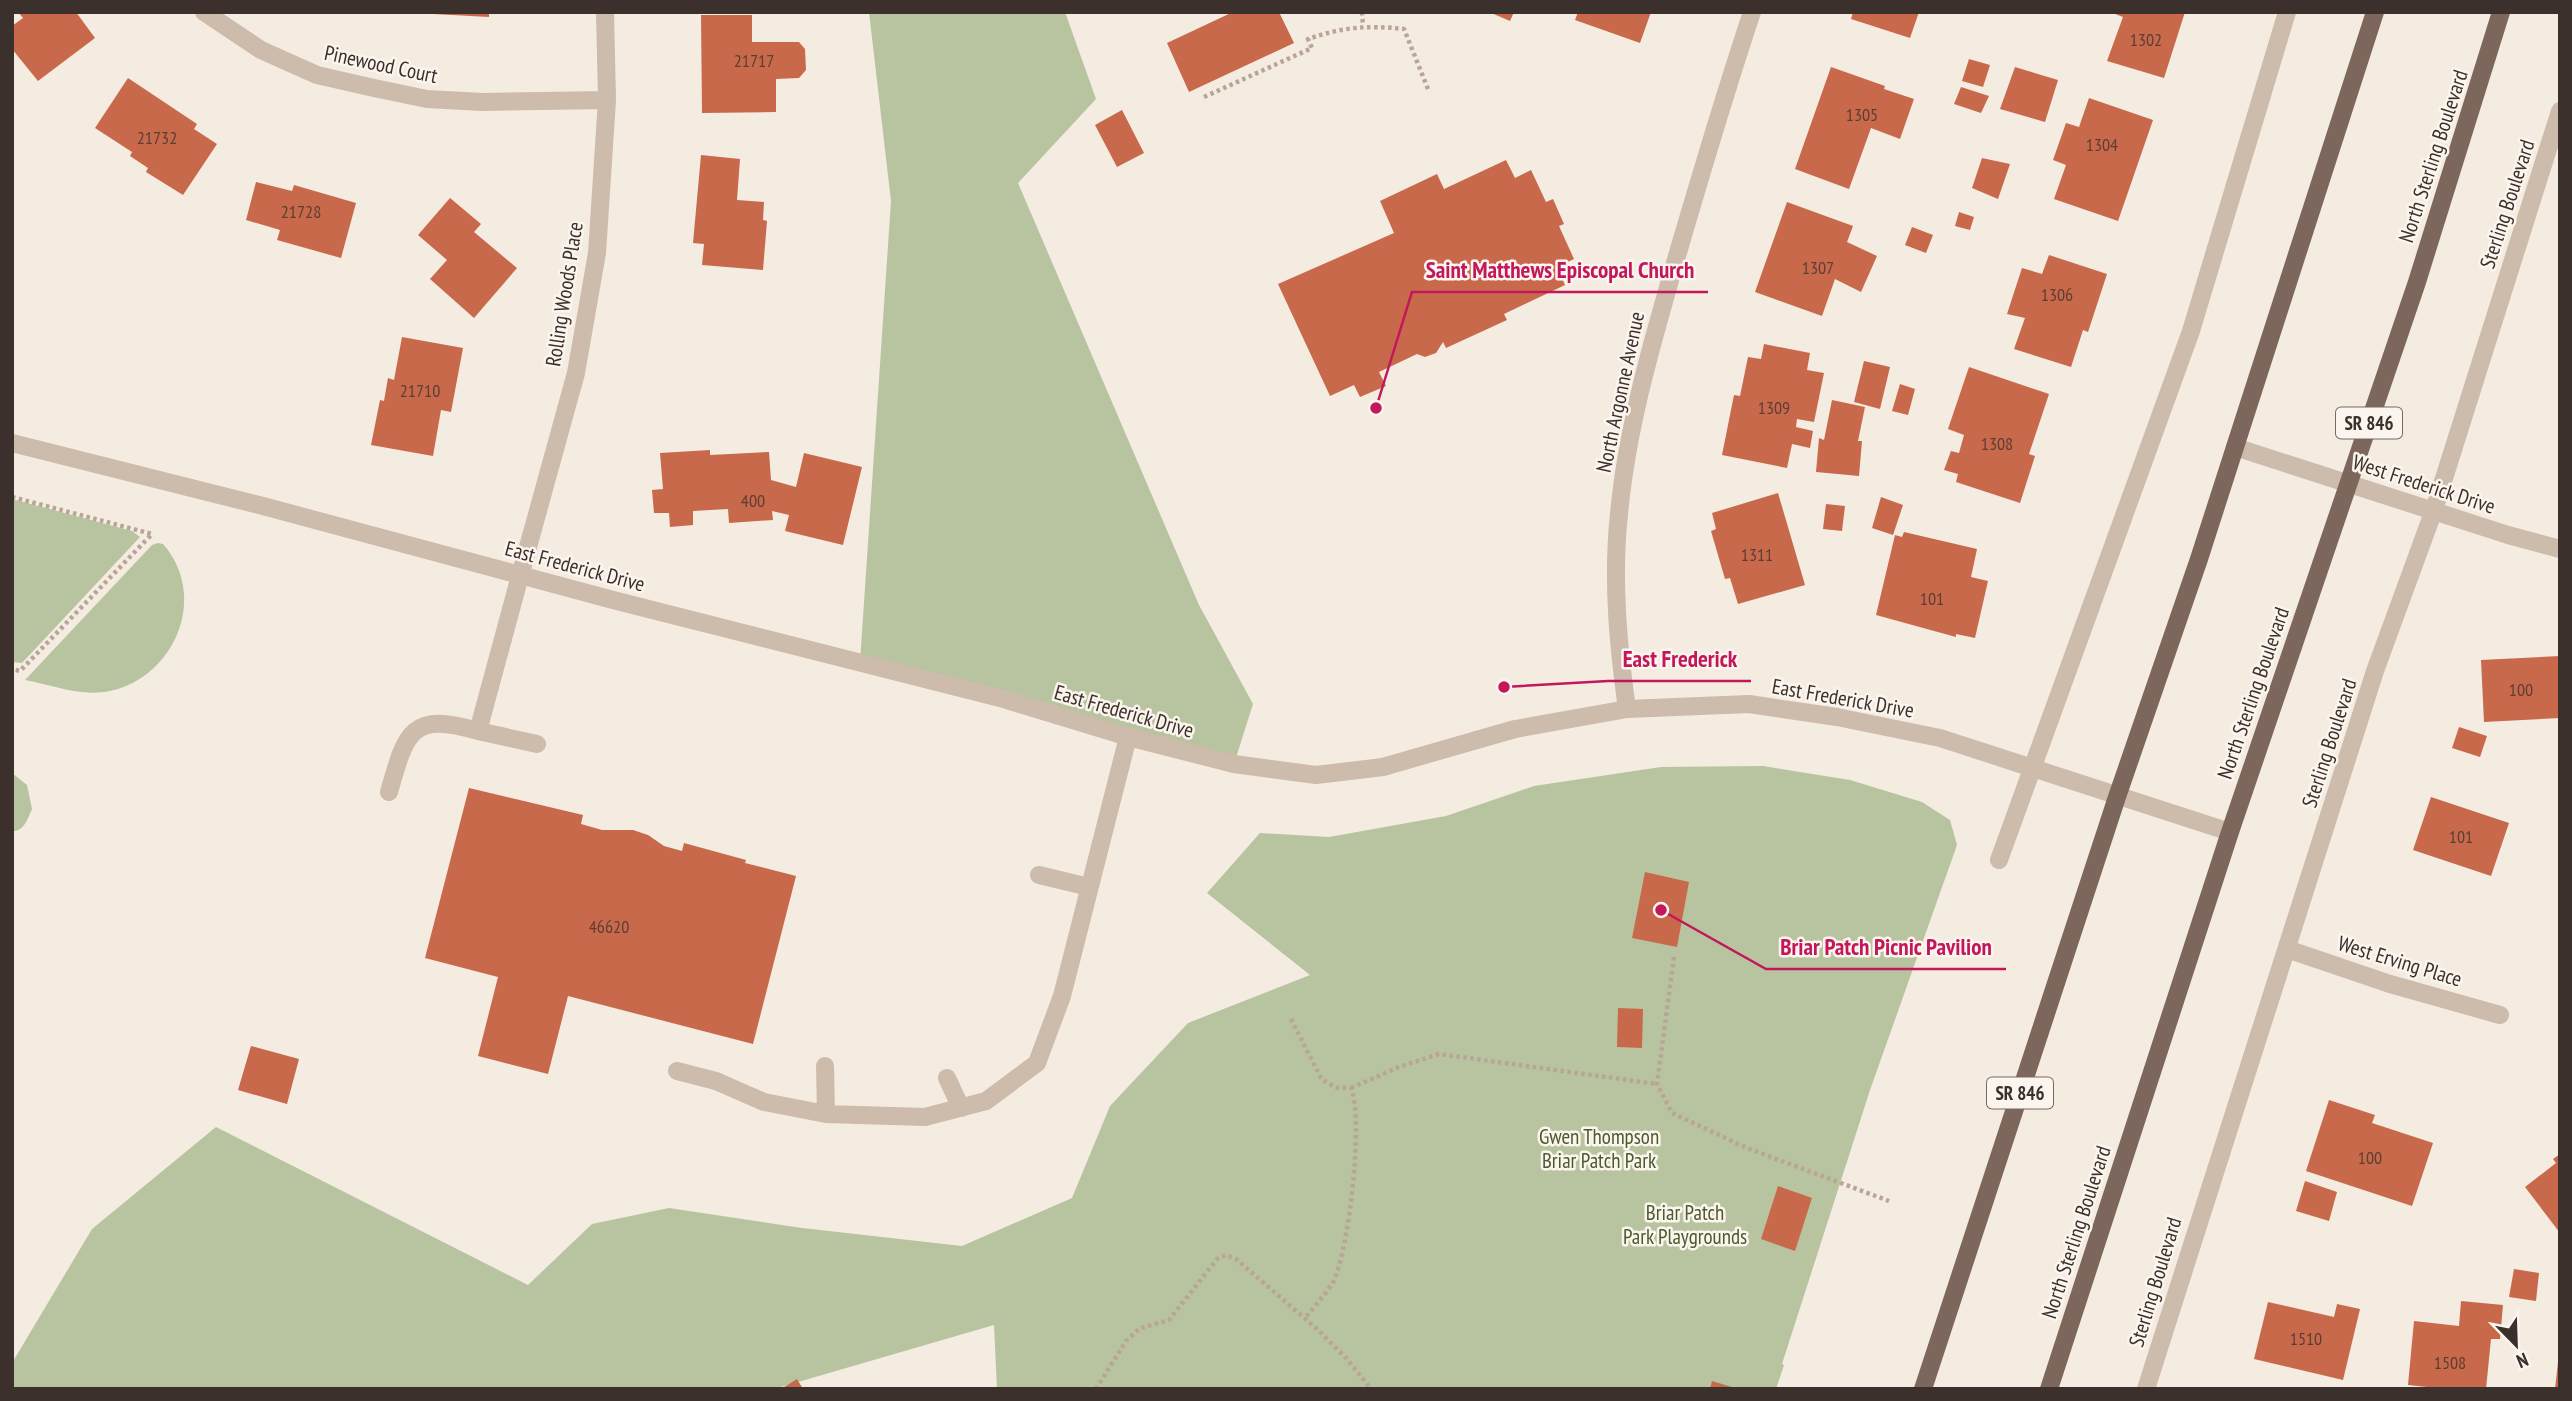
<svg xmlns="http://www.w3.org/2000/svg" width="2572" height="1401" viewBox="0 0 2572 1401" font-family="'PT Sans Narrow',sans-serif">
<rect width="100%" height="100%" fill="#f4ebe1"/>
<path fill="#b8c4a0" d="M 869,12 L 1065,12 L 1096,99 L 1018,183 L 1199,605 L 1253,704 L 1234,764 L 860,662 L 891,201 Z
M 12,499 L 132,531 L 140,537 L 22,663 L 12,662 Z
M 158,543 L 163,544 C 209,596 175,677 110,691 C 80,697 53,685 25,680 L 152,545 Z
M 1763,766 L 1850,780 L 1922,802 L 1950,820 L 1957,845 L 1870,1090 L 1782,1364 L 1784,1365 L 1776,1389 L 997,1389 L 994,1325 L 774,1389 L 12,1389 L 12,1363 L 92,1229 L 216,1127 L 528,1285 L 592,1224 L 669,1208 L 802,1228 L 962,1246 L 1072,1198 L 1110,1106 L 1188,1023 L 1310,975 L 1207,893 L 1260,833 L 1329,837 L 1446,816 L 1534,786 L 1661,767 Z
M 12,773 L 27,785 L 32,809 C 28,818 24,832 12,831 Z"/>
<path fill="#c8694b" d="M 18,12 L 76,12 L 95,38 L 38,81 L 12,49 L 12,26 L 23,18 Z
M 433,12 L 489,12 L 489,17 L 433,14 Z
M 1233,12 L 1279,12 L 1294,43 L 1189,92 L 1167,43 Z
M 1489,12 L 1514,12 L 1510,21 Z
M 1578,12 L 1651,12 L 1640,43 L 1575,20 Z
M 1853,12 L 1919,12 L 1910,38 L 1851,19 Z
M 2185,12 L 2164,78 L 2107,61 L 2123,17 L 2110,12 Z
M 701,15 L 752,15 L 752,42 L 799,42 L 805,49 L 806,70 L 799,78 L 776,79 L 776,112 L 702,113 Z
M 1969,59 L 1990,65 L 1983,87 L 1962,81 Z
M 1831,67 L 1885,86 L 1884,89 L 1914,99 L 1900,139 L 1871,128 L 1849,189 L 1795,169 Z
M 2015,67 L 2058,80 L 2045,122 L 2000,109 Z
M 128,78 L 197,124 L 194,129 L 217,144 L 183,195 L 146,172 L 148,168 L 130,156 L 132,152 L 95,128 Z
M 1961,87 L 1989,96 L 1981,113 L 1954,104 Z
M 2089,98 L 2153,120 L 2118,221 L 2054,199 L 2066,165 L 2053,160 L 2066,123 L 2079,127 Z
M 1122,110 L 1144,153 L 1117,167 L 1095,125 Z
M 701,155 L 740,159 L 737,200 L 764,202 L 763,220 L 767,221 L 763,270 L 702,265 L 704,244 L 693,243 Z
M 1982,158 L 2010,164 L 1998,199 L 1972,188 Z
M 1506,160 L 1515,178 L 1531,170 L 1546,202 L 1553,199 L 1564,224 L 1559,226 L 1574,259 L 1557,267 L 1565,285 L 1504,314 L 1507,320 L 1446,348 L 1443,342 L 1436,353 L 1425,357 L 1417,354 L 1379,372 L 1386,386 L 1360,397 L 1354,385 L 1330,396 L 1278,284 L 1394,233 L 1380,201 L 1437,174 L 1444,189 Z
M 256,182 L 292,191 L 294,185 L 356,203 L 341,258 L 277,240 L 280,230 L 246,220 Z
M 450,198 L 481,224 L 474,232 L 517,268 L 474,318 L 430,279 L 447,260 L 418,235 Z
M 1787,202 L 1853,226 L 1847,242 L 1877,256 L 1861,292 L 1835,279 L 1822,316 L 1755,292 Z
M 1959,212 L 1974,217 L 1970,230 L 1955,226 Z
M 1912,227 L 1933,235 L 1926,253 L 1905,245 Z
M 2049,255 L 2107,274 L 2088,332 L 2083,330 L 2071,367 L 2014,349 L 2025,318 L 2007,314 L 2022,268 L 2042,274 Z
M 402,337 L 463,348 L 451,412 L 441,410 L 433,456 L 371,445 L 380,400 L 384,401 L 388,378 L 394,380 Z
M 1764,344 L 1810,353 L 1807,370 L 1824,373 L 1814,422 L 1797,419 L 1796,427 L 1813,431 L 1810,448 L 1792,444 L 1787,468 L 1722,455 L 1734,395 L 1740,396 L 1748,357 L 1761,359 Z
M 1864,361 L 1890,367 L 1880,409 L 1854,402 Z
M 1969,367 L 2049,394 L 2029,454 L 2035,456 L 2020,503 L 1956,482 L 1958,474 L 1944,470 L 1951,451 L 1959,453 L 1964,435 L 1948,429 Z
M 1900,384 L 1915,389 L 1908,415 L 1892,411 Z
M 1832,400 L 1865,407 L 1858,441 L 1862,441 L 1859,476 L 1816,472 L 1819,438 L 1824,440 Z
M 710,450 L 710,455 L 769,452 L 771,480 L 796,487 L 804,453 L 862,467 L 843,545 L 785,531 L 789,515 L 772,511 L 773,520 L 729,523 L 728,509 L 693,511 L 693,525 L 670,527 L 669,513 L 654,513 L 652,490 L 663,489 L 660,453 Z
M 1778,493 L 1805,585 L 1738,604 L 1730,578 L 1725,579 L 1711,531 L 1716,529 L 1712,513 Z
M 1881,497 L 1903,505 L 1893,535 L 1872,528 Z
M 1826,504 L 1845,506 L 1842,531 L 1823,529 Z
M 1904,532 L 1977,549 L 1971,577 L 1988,581 L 1975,638 L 1956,634 L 1956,637 L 1876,615 L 1895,535 L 1902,537 Z
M 2560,656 L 2560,718 L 2484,722 L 2481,660 Z
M 2459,727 L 2487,736 L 2480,757 L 2452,748 Z
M 469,788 L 583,815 L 581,824 L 602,830 L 633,830 L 648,835 L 664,846 L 682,851 L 684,843 L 746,860 L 745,863 L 796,876 L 753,1044 L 568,996 L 548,1074 L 478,1056 L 498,977 L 425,958 Z
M 2431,797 L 2509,823 L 2491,876 L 2413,850 Z
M 1645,872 L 1689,882 L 1677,947 L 1632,938 Z
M 1618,1008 L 1643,1009 L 1642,1048 L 1617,1047 Z
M 251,1046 L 299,1059 L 287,1104 L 238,1090 Z
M 2329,1100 L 2375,1115 L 2372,1123 L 2433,1143 L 2412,1206 L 2306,1171 Z
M 2560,1154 L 2560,1233 L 2525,1187 L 2556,1163 L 2553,1159 Z
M 2305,1181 L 2337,1192 L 2329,1221 L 2296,1211 Z
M 1778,1186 L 1812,1198 L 1795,1251 L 1761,1239 Z
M 2514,1269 L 2539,1273 L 2536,1301 L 2509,1297 Z
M 2461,1301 L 2503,1305 L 2500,1339 L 2491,1339 L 2486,1389 L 2446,1389 L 2408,1385 L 2414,1321 L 2459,1326 Z
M 2268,1302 L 2334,1317 L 2337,1304 L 2360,1309 L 2343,1380 L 2254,1359 Z
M 2558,1362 L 2560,1389 L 2555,1389 Z
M 797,1379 L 803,1389 L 781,1389 Z
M 1712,1381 L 1735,1388 L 1734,1389 L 1710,1389 Z"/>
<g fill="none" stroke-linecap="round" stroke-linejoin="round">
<path stroke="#b9a596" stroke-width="4.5" stroke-dasharray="3.5 3.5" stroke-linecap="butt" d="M 1362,12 L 1363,26
M 1204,97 L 1312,48 L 1308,39 C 1343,27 1367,25 1404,29 L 1428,89
M 12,497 L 152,534 L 20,671 L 12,669
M 1674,957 L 1657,1084 L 1672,1113 L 1747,1148 L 1889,1201
M 1291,1019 L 1322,1080 L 1338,1088 L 1351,1088 C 1364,1119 1349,1254 1332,1284 C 1324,1296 1314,1307 1305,1318
M 1351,1088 L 1399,1067 L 1439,1054 L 1657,1084
M 1096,1389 L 1126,1341 L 1140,1328 L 1169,1320 L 1217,1259 L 1226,1255 L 1236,1259 L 1317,1329 L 1346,1358 L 1371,1389"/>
<path stroke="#cdbbac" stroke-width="18" d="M 478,731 L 537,744
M 389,792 C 406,732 411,711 478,731 L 520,576
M 1999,860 L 2032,769
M 1039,875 L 1089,887
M 825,1066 L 826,1114
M 677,1071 L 716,1081 L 764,1102 L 826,1114 L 925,1117 L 986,1101 L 1037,1063 L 1062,996 L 1128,737
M 947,1078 L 961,1108"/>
<path stroke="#cdbbac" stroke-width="18" d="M 204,12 L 261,50 L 317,75 L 374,88 L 427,99 L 482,102 L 607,100
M 2235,447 L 2508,535 L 2560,549
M 520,576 L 576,373 L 597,253 L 607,100 L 605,12
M 1627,709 C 1618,644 1612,579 1619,514 C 1627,426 1653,340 1677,256 C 1701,174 1725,93 1752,12
M 2032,769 L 2191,331 L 2287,12
M 2287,949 L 2390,984 L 2500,1015
M 2146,1389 L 2375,671 L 2434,510 L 2560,111"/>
<path stroke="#cdbbac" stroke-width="18" d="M 12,443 L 263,506 L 613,600 L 1000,698 L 1128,737 L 1234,764 L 1316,775 L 1383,767 L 1515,729 L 1627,709 L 1749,704 L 1837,717 L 1940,738 L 2230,832"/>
<path stroke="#7d675c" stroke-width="18" d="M 1923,1389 L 2117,797 L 2199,559 L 2375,12
M 2049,1389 L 2230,832 L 2417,282 L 2501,12"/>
</g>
<g text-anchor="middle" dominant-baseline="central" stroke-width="5" stroke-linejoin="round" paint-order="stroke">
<g font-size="18" fill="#5e3e33">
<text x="2146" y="39">1302</text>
<text x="754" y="60">21717</text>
<text x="1862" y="114">1305</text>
<text x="157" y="137">21732</text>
<text x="2102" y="144">1304</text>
<text x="301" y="211">21728</text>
<text x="1818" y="267">1307</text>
<text x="2057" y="294">1306</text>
<text x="420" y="390">21710</text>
<text x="1774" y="407">1309</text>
<text x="1997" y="443">1308</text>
<text x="753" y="500">400</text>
<text x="1757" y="554">1311</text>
<text x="1932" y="598">101</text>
<text x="2521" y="689">100</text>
<text x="2461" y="836">101</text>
<text x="609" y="926">46620</text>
<text x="2370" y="1157">100</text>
<text x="2306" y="1338">1510</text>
<text x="2450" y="1362">1508</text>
</g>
<g fill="#fbf5ee" stroke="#756b66" stroke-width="2">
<rect x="2336" y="407.5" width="66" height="31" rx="5"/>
<rect x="1987" y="1077.5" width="66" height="31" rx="5"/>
</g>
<g font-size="19" font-weight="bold" fill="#3b302b">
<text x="2369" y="423">SR 846</text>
<text x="2020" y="1093">SR 846</text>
</g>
<g font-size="21" fill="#3b302b" stroke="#fbf5ee">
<text transform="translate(381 64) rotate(12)">Pinewood Court</text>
<text transform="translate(2433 156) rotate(-72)">North Sterling Boulevard</text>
<text transform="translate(2507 204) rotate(-72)">Sterling Boulevard</text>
<text transform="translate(564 294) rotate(-81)">Rolling Woods Place</text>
<text transform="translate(1620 392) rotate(-78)">North Argonne Avenue</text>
<text transform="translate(2424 484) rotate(18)">West Frederick Drive</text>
<text transform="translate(575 566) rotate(15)">East Frederick Drive</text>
<text transform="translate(2253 693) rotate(-71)">North Sterling Boulevard</text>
<text transform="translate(1843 698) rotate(10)">East Frederick Drive</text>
<text transform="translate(1124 711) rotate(16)">East Frederick Drive</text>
<text transform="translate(2329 743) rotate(-72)">Sterling Boulevard</text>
<text transform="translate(2400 961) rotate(17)">West Erving Place</text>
<text transform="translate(2076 1232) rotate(-72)">North Sterling Boulevard</text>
<text transform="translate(2155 1282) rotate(-73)">Sterling Boulevard</text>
</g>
<g font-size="21" fill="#4a5a2e" stroke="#fbf5ee">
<text x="1599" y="1136">Gwen Thompson<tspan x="1599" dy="24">Briar Patch Park</tspan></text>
<text x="1685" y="1212">Briar Patch<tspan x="1685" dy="24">Park Playgrounds</tspan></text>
</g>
</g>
<path fill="none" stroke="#c2185b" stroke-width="2.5" d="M1376 408L1412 292H1708M1504 687L1608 681H1751M1661 910L1766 969H2006"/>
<g fill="#c2185b" stroke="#fbf5ee" stroke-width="2.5">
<circle cx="1376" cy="408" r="7"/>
<circle cx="1504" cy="687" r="7"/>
<circle cx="1661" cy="910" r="7"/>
</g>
<g font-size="23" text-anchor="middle" font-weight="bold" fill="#c2185b" stroke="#fbf5ee" stroke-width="5" stroke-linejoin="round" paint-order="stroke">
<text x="1560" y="278">Saint Matthews Episcopal Church</text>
<text x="1680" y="667">East Frederick</text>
<text x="1886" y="955">Briar Patch Picnic Pavilion</text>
</g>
<rect width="2572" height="1401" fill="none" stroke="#3b302b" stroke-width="28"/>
<g transform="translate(2516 1345) rotate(157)" stroke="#fbf5ee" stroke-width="5" paint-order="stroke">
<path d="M0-5L12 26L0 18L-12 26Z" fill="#3b302b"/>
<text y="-10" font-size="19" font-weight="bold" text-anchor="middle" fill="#3b302b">N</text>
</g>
</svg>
